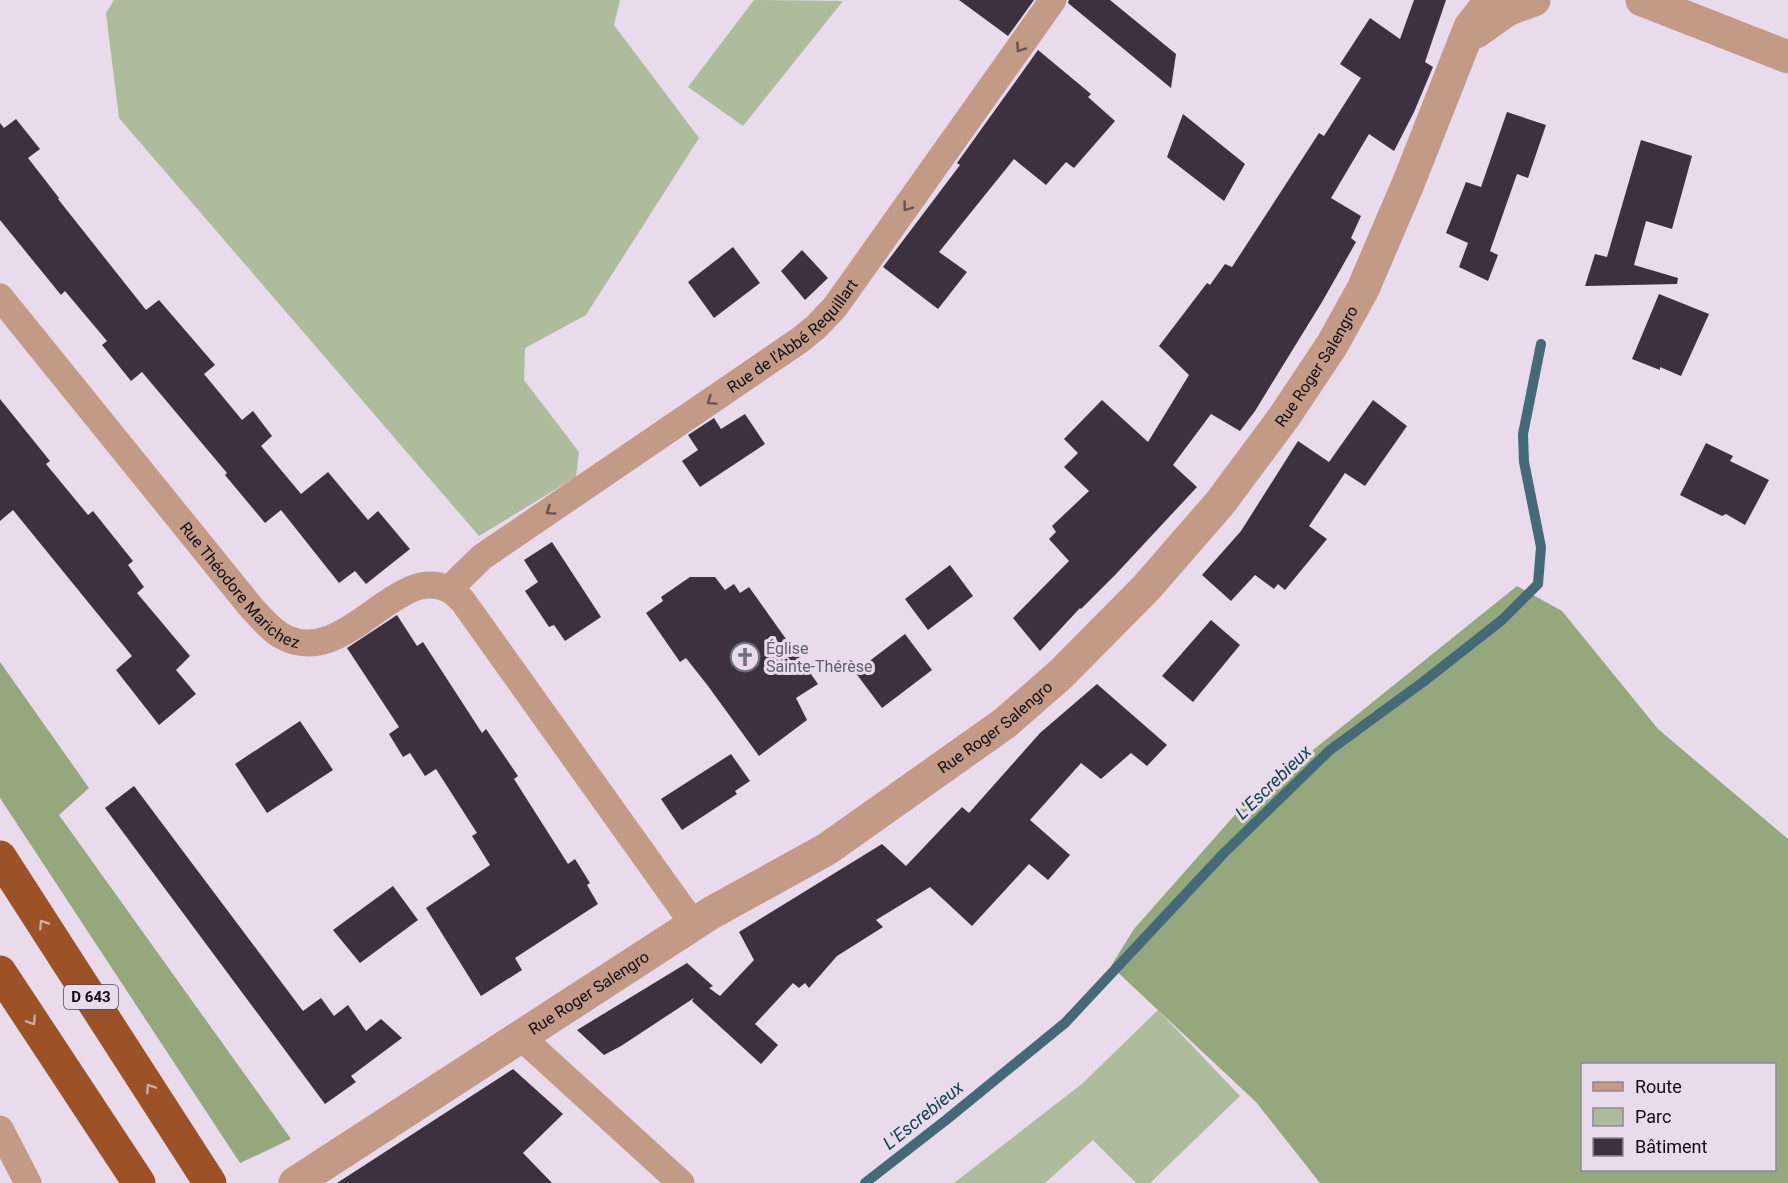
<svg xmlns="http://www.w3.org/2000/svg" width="1788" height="1183" viewBox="0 0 1788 1183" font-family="Roboto,sans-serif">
<rect width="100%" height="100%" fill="#e9daec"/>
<path fill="#adbd9b" d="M 114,0 L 620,0 L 614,25 L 699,138 L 586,315 L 525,348 L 524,380 L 579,452 L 576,477 L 479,536 L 119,118 L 106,13 Z
M 754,0 L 843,1 L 743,126 L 688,87 Z
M 1158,1010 L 1240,1096 L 1150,1183 L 1136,1183 L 1093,1140 L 1045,1183 L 954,1183 L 1083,1083 Z"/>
<path fill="#94a77d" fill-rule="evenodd" d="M 1517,586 L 1562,611 L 1658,729 L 1788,839 L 1788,1183 L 1320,1183 L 1256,1102 L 1111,966 L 1134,929 L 1241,808 ZM 1774,1064 L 1774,1170 L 1582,1170 L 1582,1064 Z
M 0,662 L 89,788 L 59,815 L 291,1139 L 240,1163 L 0,798 Z"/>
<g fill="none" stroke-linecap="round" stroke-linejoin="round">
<path stroke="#436a76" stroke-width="10" d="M 865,1183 L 946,1120 L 1065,1023 L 1224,853 L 1330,750 L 1423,682 L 1502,620 L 1538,584 L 1541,547 L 1524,462 L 1523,434 L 1541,344"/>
</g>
<path fill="#3d313f" d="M 959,0 L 1034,0 L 1008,36 Z
M 1069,0 L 1110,0 L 1176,54 L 1171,88 L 1068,3 Z
M 1414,0 L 1446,0 L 1425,62 L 1433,67 L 1414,112 L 1394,151 L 1369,134 L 1331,198 L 1361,216 L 1351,238 L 1356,242 L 1322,302 L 1255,411 L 1240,431 L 1211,414 L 1173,465 L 1197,487 L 1116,574 L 1081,609 L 1080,608 L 1040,651 L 1013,618 L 1069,561 L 1049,539 L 1056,532 L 1052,526 L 1089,491 L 1064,467 L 1078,453 L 1064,439 L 1102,400 L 1148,442 L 1189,375 L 1159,346 L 1207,283 L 1210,285 L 1225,264 L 1232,267 L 1319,133 L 1324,136 L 1361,78 L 1340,64 L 1370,18 L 1400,39 Z
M 1038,50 L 1091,94 L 1088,97 L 1115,121 L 1074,168 L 1066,162 L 1046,185 L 1014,159 L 939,252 L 967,272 L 938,309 L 883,267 L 960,165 L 957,163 Z
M 1507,112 L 1546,125 L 1528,178 L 1517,174 L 1490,251 L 1498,255 L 1488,281 L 1459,267 L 1468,243 L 1446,233 L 1466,182 L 1481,187 Z
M 1183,114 L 1245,164 L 1224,201 L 1167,157 Z
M 16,119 L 40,149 L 28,158 L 59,198 L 58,199 L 146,310 L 159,300 L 215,365 L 204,374 L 242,420 L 253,411 L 272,436 L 261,446 L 301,494 L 328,472 L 368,520 L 378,511 L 410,549 L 366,584 L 355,571 L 339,583 L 281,510 L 265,523 L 225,475 L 227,473 L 142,372 L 131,381 L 102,345 L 107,341 L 65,291 L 61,295 L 0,220 L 0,123 L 4,128 Z
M 1641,140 L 1692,156 L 1672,229 L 1646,221 L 1634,265 L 1678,278 L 1677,284 L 1585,286 L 1595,254 L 1607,257 Z
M 733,247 L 760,283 L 714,318 L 688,282 Z
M 802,250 L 828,278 L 805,300 L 781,271 Z
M 1659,294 L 1709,314 L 1681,376 L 1660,367 L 1660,370 L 1632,359 Z
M 0,399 L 50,461 L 46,464 L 88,515 L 93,511 L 133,561 L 128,565 L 144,587 L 137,593 L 190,656 L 176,670 L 196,694 L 159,725 L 116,670 L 132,656 L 13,510 L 0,521 Z
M 1373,400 L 1407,426 L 1365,486 L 1345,473 L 1309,526 L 1327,539 L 1285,590 L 1278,584 L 1274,589 L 1255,575 L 1231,601 L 1202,575 L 1241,531 L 1298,441 L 1329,462 Z
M 745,414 L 765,444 L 700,487 L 682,461 L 698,450 L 688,435 L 714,418 L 721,429 Z
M 1706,443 L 1733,456 L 1730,461 L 1769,480 L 1745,525 L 1726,514 L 1722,516 L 1680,495 Z
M 552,542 L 601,617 L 565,641 L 554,625 L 549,627 L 525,591 L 538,582 L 524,560 Z
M 950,565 L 973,596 L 928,630 L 905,599 Z
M 690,577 L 715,577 L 725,590 L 734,584 L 740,593 L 749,587 L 818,684 L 796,698 L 807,720 L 759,756 L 708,686 L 686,658 L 680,662 L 646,613 L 663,601 L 661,597 Z
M 397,615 L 417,646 L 423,642 L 482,733 L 486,729 L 518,776 L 514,779 L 568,864 L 575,859 L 590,883 L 587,885 L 598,904 L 515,958 L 522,970 L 481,996 L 426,908 L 490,865 L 472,836 L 477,833 L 436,769 L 425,776 L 410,753 L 403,757 L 389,734 L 399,727 L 347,648 Z
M 1211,620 L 1240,645 L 1193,702 L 1162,676 Z
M 905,634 L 932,670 L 882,708 L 855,672 Z
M 1097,684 L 1167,745 L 1147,766 L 1131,753 L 1101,779 L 1081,763 L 1030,820 L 1070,855 L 1048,880 L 1029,864 L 972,926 L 930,887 L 876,920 L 883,927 L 837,956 L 809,988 L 805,983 L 799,988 L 793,983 L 755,1024 L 778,1045 L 761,1064 L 692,1001 L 694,998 L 621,1046 L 604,1055 L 577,1030 L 687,963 L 713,986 L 709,988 L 720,996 L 754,960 L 739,932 L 882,844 L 906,866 L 962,807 L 969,813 L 1040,733 Z
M 300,721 L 333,770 L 267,813 L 235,764 Z
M 731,754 L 750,781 L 735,791 L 737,794 L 682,830 L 661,799 Z
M 134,786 L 303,1011 L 321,998 L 334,1016 L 348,1005 L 366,1031 L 381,1019 L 402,1038 L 351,1076 L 356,1082 L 325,1104 L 105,808 Z
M 393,886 L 418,920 L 360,963 L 333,930 Z
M 513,1069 L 563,1114 L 523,1153 L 552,1183 L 337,1183 Z"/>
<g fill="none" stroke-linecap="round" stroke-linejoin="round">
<g stroke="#c29a86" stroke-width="27">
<path id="s1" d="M 0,297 L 250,606 C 259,616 268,627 280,635 C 344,673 394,563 448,589 C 453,591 458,597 462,600 L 694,925"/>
<path id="s2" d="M 449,589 L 482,557 L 800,340 L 816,327 L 835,307 L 1053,0"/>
<path d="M 521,1037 L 681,1183"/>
<path d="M 0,1129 L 28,1183"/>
</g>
<g stroke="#c29a86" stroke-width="33">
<path d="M 1642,0 L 1788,57"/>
<path d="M 1476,32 L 1507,10 L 1534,0"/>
<path id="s3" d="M 295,1183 L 711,913 L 827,849 L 1005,723 L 1061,674 L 1147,587 L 1220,503 L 1284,417 L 1332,345 L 1363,289 L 1408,184 L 1470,27 L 1491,0"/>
</g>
<path stroke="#9c5126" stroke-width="33" d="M 0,857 L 210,1183
M 0,972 L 139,1183"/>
</g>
<defs><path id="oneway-chevron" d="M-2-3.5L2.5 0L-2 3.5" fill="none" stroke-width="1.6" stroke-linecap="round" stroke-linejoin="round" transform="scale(1.5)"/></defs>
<g stroke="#69524c">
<use href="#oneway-chevron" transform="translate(1020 48) rotate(124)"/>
<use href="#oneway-chevron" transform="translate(907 207) rotate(126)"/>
<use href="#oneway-chevron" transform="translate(711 401) rotate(146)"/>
<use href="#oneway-chevron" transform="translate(550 511) rotate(146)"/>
</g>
<g stroke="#ceaaa7">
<use href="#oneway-chevron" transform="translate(43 924) rotate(-123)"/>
<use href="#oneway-chevron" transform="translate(32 1021) rotate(57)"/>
<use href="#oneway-chevron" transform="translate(150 1088) rotate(-123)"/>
</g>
<defs>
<g id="church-ring" transform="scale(1.5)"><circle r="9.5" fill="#e9daec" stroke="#6b7280" stroke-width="1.5"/><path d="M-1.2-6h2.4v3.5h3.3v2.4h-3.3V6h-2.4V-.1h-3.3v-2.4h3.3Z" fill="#6b7280"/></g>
</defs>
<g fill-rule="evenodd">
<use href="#church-ring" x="745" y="657"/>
</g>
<g text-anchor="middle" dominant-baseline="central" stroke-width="6" stroke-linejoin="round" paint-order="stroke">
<rect fill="#e9daec" stroke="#514953" stroke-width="1.5" x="64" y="985" width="54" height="24" rx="4.5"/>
<g font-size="15" font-weight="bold" fill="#100b11">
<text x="91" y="997">D 643</text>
</g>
<g font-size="16" fill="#100b11" stroke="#e9daec">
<text stroke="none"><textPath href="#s2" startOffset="428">Rue de l'Abbé Requillart</textPath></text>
<text stroke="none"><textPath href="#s3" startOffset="1322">Rue Roger Salengro</textPath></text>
<text stroke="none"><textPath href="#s1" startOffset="376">Rue Théodore Marichez</textPath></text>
<text stroke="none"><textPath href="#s3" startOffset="836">Rue Roger Salengro</textPath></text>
<text stroke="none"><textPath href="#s3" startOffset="350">Rue Roger Salengro</textPath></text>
</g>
<g font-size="16" fill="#5b616d" stroke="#e9daec" text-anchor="start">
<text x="766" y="648">Église<tspan x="766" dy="18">Sainte-Thérèse</tspan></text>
</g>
<g font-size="18" font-style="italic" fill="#0c424d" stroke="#e9daec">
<text transform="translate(1273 782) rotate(-44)">L'Escrebieux</text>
<text transform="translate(923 1115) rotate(-39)">L'Escrebieux</text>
</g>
</g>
<rect x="1581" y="1063" width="195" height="108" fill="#e9daec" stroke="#928794" stroke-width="1.5"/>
<rect x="1593" y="1082" width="30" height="9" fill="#c29a86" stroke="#928794" stroke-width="1.5"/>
<text x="1635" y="1093" font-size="18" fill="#100b11">Route</text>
<rect x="1593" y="1108" width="30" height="18" fill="#adbd9b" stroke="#928794" stroke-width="1.5"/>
<text x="1635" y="1123" font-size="18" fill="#100b11">Parc</text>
<rect x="1593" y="1138" width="30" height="18" fill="#3d313f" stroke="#928794" stroke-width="1.5"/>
<text x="1635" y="1153" font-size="18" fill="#100b11">Bâtiment</text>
</svg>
